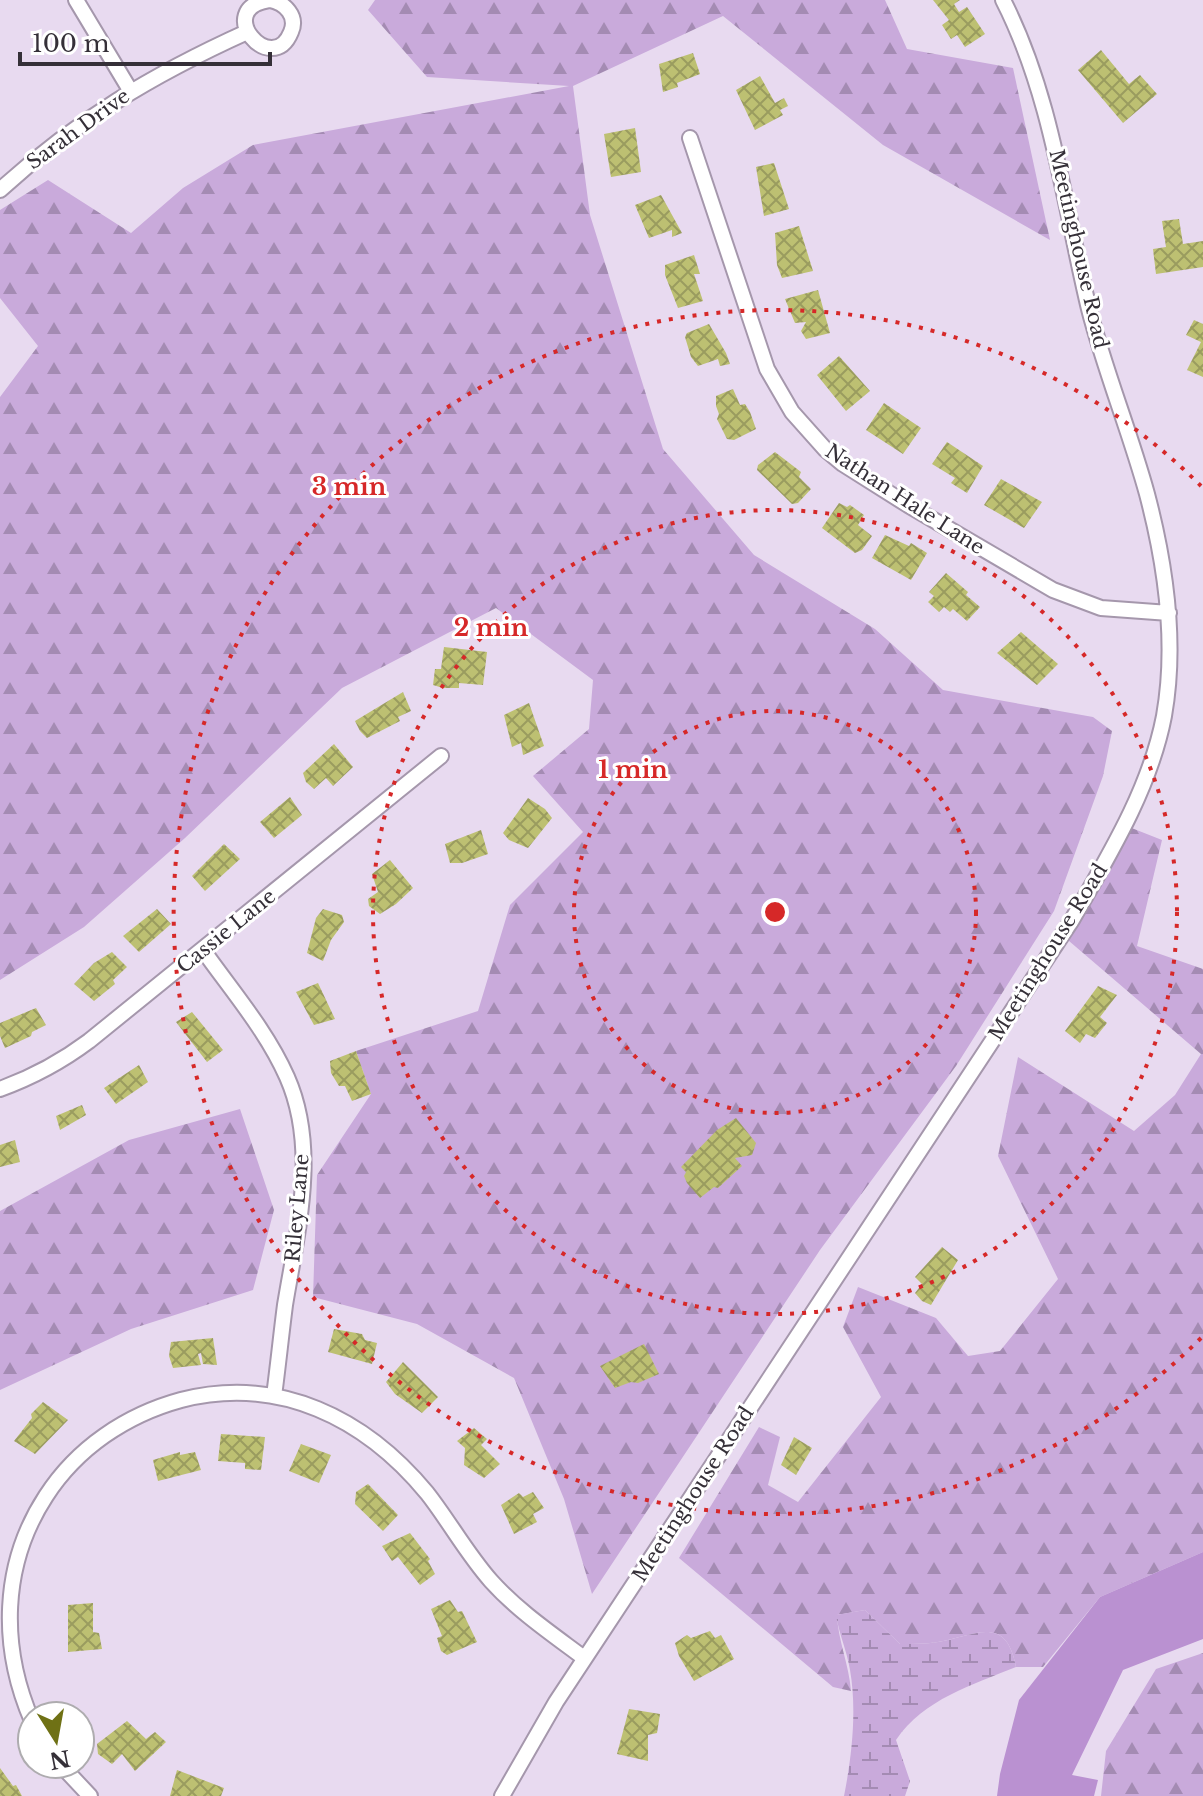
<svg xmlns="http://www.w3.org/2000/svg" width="1203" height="1796" viewBox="0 0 1203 1796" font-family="'Libre Baskerville',serif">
<defs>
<pattern id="forest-firs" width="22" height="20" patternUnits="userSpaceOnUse" patternTransform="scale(2)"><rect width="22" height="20" fill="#c9aadb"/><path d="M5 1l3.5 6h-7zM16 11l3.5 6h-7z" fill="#a48bb3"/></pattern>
<pattern id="wetland-marsh" width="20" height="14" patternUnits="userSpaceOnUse" patternTransform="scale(2)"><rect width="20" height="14" fill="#c9aadb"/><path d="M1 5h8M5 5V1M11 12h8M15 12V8" fill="none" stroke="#a48bb3"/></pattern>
<pattern id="building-cross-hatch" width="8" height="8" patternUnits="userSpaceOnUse" patternTransform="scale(2)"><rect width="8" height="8" fill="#bdc072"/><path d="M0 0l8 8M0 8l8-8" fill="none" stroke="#9a9c5f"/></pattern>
</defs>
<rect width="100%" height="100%" fill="#e8daf0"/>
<path fill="url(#forest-firs)" d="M 375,0 L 885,0 L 907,49 L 1013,68 L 1050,240 L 883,145 L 723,16 L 573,86 L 590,215 L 663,449 L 754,555 L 875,629 L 943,690 L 1093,717 L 1112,731 L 1103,776 L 1054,911 L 956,1066 L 820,1250 L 592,1594 L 564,1499 L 514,1378 L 417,1324 L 313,1297 L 317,1175 L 371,1094 L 356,1051 L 478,1011 L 510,905 L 583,832 L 533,776 L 589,729 L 593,680 L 496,608 L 342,688 L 185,838 L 84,927 L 0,980 L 0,397 L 38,346 L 0,298 L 0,210 L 48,180 L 131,233 L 183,188 L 253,145 L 569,86 L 427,77 L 368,10 Z
M 1124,825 L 1162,840 L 1137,946 L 1203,969 L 1203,1552 L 1100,1597 L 1043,1667 L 1016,1667 C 1006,1613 974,1636 938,1642 C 925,1644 912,1644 900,1644 L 865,1610 L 837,1615 C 838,1641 849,1664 851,1691 L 833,1687 L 679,1558 L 759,1427 L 780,1437 L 768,1485 L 798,1502 L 881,1397 L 843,1327 L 858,1287 L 936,1318 L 968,1356 L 1000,1351 L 1058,1279 L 998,1156 L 1018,1057 L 1134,1131 L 1175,1095 L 1201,1054 L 1062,935 Z
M 240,1109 L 274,1210 L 253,1290 L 131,1329 L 0,1390 L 0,1211 L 129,1140 Z
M 1203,1653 L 1203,1796 L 1101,1796 L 1106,1751 L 1156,1669 Z"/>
<path fill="url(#wetland-marsh)" d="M 865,1610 L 900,1644 C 912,1644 925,1644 938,1642 C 974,1636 1006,1613 1016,1667 C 972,1685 924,1699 896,1740 L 910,1781 L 905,1796 L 844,1796 C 852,1756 857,1710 850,1670 C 847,1651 839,1634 836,1615 Z"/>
<path fill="#ba91d1" d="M 1203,1552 L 1203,1639 L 1123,1670 L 1072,1775 L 1098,1780 L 1094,1796 L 997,1796 L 1000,1774 L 1019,1700 L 1100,1597 Z"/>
<path fill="url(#building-cross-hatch)" d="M 933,0 L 960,0 L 954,4 L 959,12 L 967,7 L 985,34 L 965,47 L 957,35 L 951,39 L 942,25 L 949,20 Z
M 1101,50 L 1129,84 L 1140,75 L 1157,94 L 1123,123 L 1078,70 Z
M 693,53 L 700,74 L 677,83 L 678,87 L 663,92 L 659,64 Z
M 760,76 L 775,103 L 784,98 L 788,106 L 780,110 L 783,115 L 755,130 L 736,90 Z
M 635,128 L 641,172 L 611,177 L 604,134 Z
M 774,163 L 789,209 L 764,216 L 756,167 Z
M 661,195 L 682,233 L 672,237 L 672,230 L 649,238 L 635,205 Z
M 1179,219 L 1183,244 L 1203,241 L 1203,267 L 1156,274 L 1153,249 L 1166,247 L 1162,221 Z
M 799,226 L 813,271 L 782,278 L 777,265 L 775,233 Z
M 694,255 L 700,274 L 694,274 L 703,301 L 678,308 L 665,275 L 665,265 Z
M 818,290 L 830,333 L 806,339 L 801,331 L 806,322 L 795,323 L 785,299 Z
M 1194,320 L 1203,324 L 1203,377 L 1187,370 L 1201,342 L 1186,335 Z
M 709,324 L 726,353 L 730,364 L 720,366 L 718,359 L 698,366 L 691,357 L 685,337 L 687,333 Z
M 839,356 L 870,391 L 846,411 L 817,375 Z
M 733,389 L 740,405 L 745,404 L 750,412 L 756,429 L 734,440 L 727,439 L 717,419 L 719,414 L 716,406 L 716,396 Z
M 884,403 L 921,428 L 903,454 L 866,430 Z
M 947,442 L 983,466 L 967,493 L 951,483 L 955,478 L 932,464 Z
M 775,452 L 801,472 L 799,477 L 811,489 L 798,503 L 792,504 L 757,470 L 758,465 Z
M 1001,479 L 1042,502 L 1024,528 L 984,505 Z
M 839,503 L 847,507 L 850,505 L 864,515 L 858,525 L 872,536 L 862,550 L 855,553 L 822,528 Z
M 885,535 L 909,546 L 911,543 L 927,553 L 911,580 L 872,558 Z
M 946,573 L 968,592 L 966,595 L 980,607 L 967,621 L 953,609 L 950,612 L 944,607 L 939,612 L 928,602 L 934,596 L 929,592 Z
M 1021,632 L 1058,664 L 1037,685 L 997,653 Z
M 444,647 L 487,652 L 483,685 L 459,683 L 459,688 L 443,688 L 433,685 L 435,669 L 441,669 Z
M 403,692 L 411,711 L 398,717 L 400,721 L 367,738 L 360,731 L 355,721 Z
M 529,703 L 544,746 L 523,755 L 521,743 L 512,747 L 504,715 Z
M 334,744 L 353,767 L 333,786 L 326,778 L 314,789 L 306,782 L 303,773 Z
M 290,797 L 302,815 L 274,838 L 260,822 Z
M 528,798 L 545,809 L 552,818 L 528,848 L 509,840 L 503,833 Z
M 481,830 L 488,854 L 462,863 L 450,863 L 445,844 Z
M 224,844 L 240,859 L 205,891 L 192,876 Z
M 390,860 L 413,888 L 396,904 L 380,914 L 369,906 L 368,899 L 378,892 L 372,874 Z
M 157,909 L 171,924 L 139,952 L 123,936 Z
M 323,909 L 342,915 L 344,922 L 331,940 L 323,961 L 307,953 L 316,918 Z
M 112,952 L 127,967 L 113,980 L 115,984 L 94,1001 L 74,984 L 94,963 Z
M 318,983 L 335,1019 L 314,1025 L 296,992 Z
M 1098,986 L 1117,995 L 1100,1017 L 1107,1023 L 1095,1038 L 1086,1034 L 1080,1043 L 1065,1031 Z
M 36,1008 L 46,1025 L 32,1032 L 31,1036 L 5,1048 L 0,1036 L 0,1023 Z
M 192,1012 L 223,1050 L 207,1062 L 176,1022 Z
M 356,1051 L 371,1094 L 352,1101 L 345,1086 L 339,1086 L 331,1073 L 330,1061 Z
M 139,1065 L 148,1082 L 116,1104 L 104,1088 Z
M 82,1105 L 86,1115 L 60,1130 L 56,1116 Z
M 736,1118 L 756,1143 L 752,1155 L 735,1158 L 742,1166 L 718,1188 L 714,1187 L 700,1198 L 687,1183 L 684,1176 L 686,1172 L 681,1167 L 717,1130 Z
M 15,1140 L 20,1162 L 0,1167 L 0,1145 Z
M 942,1247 L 958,1260 L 931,1305 L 922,1301 L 915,1293 L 922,1284 L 915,1277 Z
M 334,1329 L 362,1334 L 365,1340 L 377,1343 L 372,1364 L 328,1352 Z
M 213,1338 L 217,1365 L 203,1364 L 201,1353 L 198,1354 L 201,1365 L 173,1368 L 169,1356 L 171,1342 Z
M 644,1344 L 659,1374 L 638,1383 L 631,1382 L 615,1388 L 600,1366 Z
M 403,1362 L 438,1397 L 422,1413 L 395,1394 L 386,1382 Z
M 43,1402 L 68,1420 L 35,1454 L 14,1441 L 32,1418 L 31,1414 Z
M 474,1428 L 487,1439 L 481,1445 L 500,1464 L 484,1478 L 464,1465 L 465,1448 L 457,1441 Z
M 221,1434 L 265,1437 L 261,1470 L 245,1469 L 245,1463 L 218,1461 Z
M 794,1437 L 812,1448 L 796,1475 L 781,1465 Z
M 301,1444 L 331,1455 L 319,1483 L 289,1471 Z
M 180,1452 L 180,1455 L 195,1452 L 201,1470 L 158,1481 L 153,1460 Z
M 368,1484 L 398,1515 L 383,1531 L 355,1504 L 356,1492 Z
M 533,1492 L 544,1508 L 533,1514 L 537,1522 L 514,1534 L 501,1505 L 519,1493 L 523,1497 Z
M 410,1533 L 430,1559 L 428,1561 L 435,1574 L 420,1585 L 398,1557 L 392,1561 L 382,1546 Z
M 450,1600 L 458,1612 L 462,1611 L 477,1642 L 447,1655 L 441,1651 L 437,1638 L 442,1636 L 431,1609 Z
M 93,1603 L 93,1632 L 99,1633 L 102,1649 L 68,1652 L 68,1605 Z
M 710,1631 L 715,1638 L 721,1635 L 734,1659 L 694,1681 L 679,1656 L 675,1643 L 687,1635 L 691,1638 Z
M 629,1709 L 660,1714 L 657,1733 L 648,1735 L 648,1761 L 617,1754 Z
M 127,1721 L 146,1739 L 155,1732 L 166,1742 L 135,1771 L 122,1754 L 112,1764 L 98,1754 L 97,1744 Z
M 0,1768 L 13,1786 L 16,1785 L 22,1796 L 0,1796 Z
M 177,1770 L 224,1788 L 221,1796 L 170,1796 Z"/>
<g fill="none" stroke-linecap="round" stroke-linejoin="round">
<g stroke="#a597ac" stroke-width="18">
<path id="minor" d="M 76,0 L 130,90
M 269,0 C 212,9 272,79 291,32 C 298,16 285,3 270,0
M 690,138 L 767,369 L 792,412 L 825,449 L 843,464 L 908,505 L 1053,590 L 1101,608 L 1169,613
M 0,190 C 77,120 152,75 247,32
M 203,950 C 232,991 266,1030 287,1077 C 319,1149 297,1232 285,1305 C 281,1336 278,1366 274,1396
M 0,1089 C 33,1077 61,1062 89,1041 L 441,756
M 32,1721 C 0,1647 1,1565 46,1496 C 77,1448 126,1415 181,1400 C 279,1375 365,1418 427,1493 C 449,1521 467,1554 491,1581 C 518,1611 552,1634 584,1658
M 60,1764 L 90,1796
M 502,1796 L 556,1702 L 1072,920 C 1108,857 1150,789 1164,716 C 1177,643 1166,566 1147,494 C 1130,432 1105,371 1089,309 C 1064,205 1052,96 1003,0"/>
</g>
<use href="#minor" stroke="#fff" stroke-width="14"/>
</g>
<g fill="none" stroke="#d62828" stroke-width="4" stroke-dasharray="4 8">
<circle cx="775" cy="912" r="201"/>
<circle cx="775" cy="912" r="402"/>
<path d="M1201 1338A602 602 0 1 1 1201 486"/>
</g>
<g text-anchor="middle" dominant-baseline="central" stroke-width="6" stroke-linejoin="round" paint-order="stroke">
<g font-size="20" fill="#353038" stroke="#fff">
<text transform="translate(78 129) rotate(-36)">Sarah Drive</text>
<text transform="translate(1079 249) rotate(77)">Meetinghouse Road</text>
<text transform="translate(905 499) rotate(33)">Nathan Hale Lane</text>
<text transform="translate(226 931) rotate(-39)">Cassie Lane</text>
<text transform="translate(1048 952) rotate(-58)">Meetinghouse Road</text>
<text transform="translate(297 1208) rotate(-85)">Riley Lane</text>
<text transform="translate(693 1494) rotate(-57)">Meetinghouse Road</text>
</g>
</g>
<circle cx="775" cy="912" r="12" fill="#d62828" stroke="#fff" stroke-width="4"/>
<g font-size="24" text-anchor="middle" font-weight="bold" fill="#d62828" stroke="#fff" stroke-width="6" stroke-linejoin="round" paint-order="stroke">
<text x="349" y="495">3 min</text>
<text x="491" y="636">2 min</text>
<text x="633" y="778">1 min</text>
</g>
<g transform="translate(56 1740) rotate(169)"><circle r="38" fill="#ffffff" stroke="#aeacaf" stroke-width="2"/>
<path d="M0-6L14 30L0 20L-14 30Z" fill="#6f7115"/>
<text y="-12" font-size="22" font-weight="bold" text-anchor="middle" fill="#353038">N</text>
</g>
<path d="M20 52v12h250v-12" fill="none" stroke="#353038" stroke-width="4"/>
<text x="32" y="52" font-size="24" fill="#353038" stroke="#ffffff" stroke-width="6" paint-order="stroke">100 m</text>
</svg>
